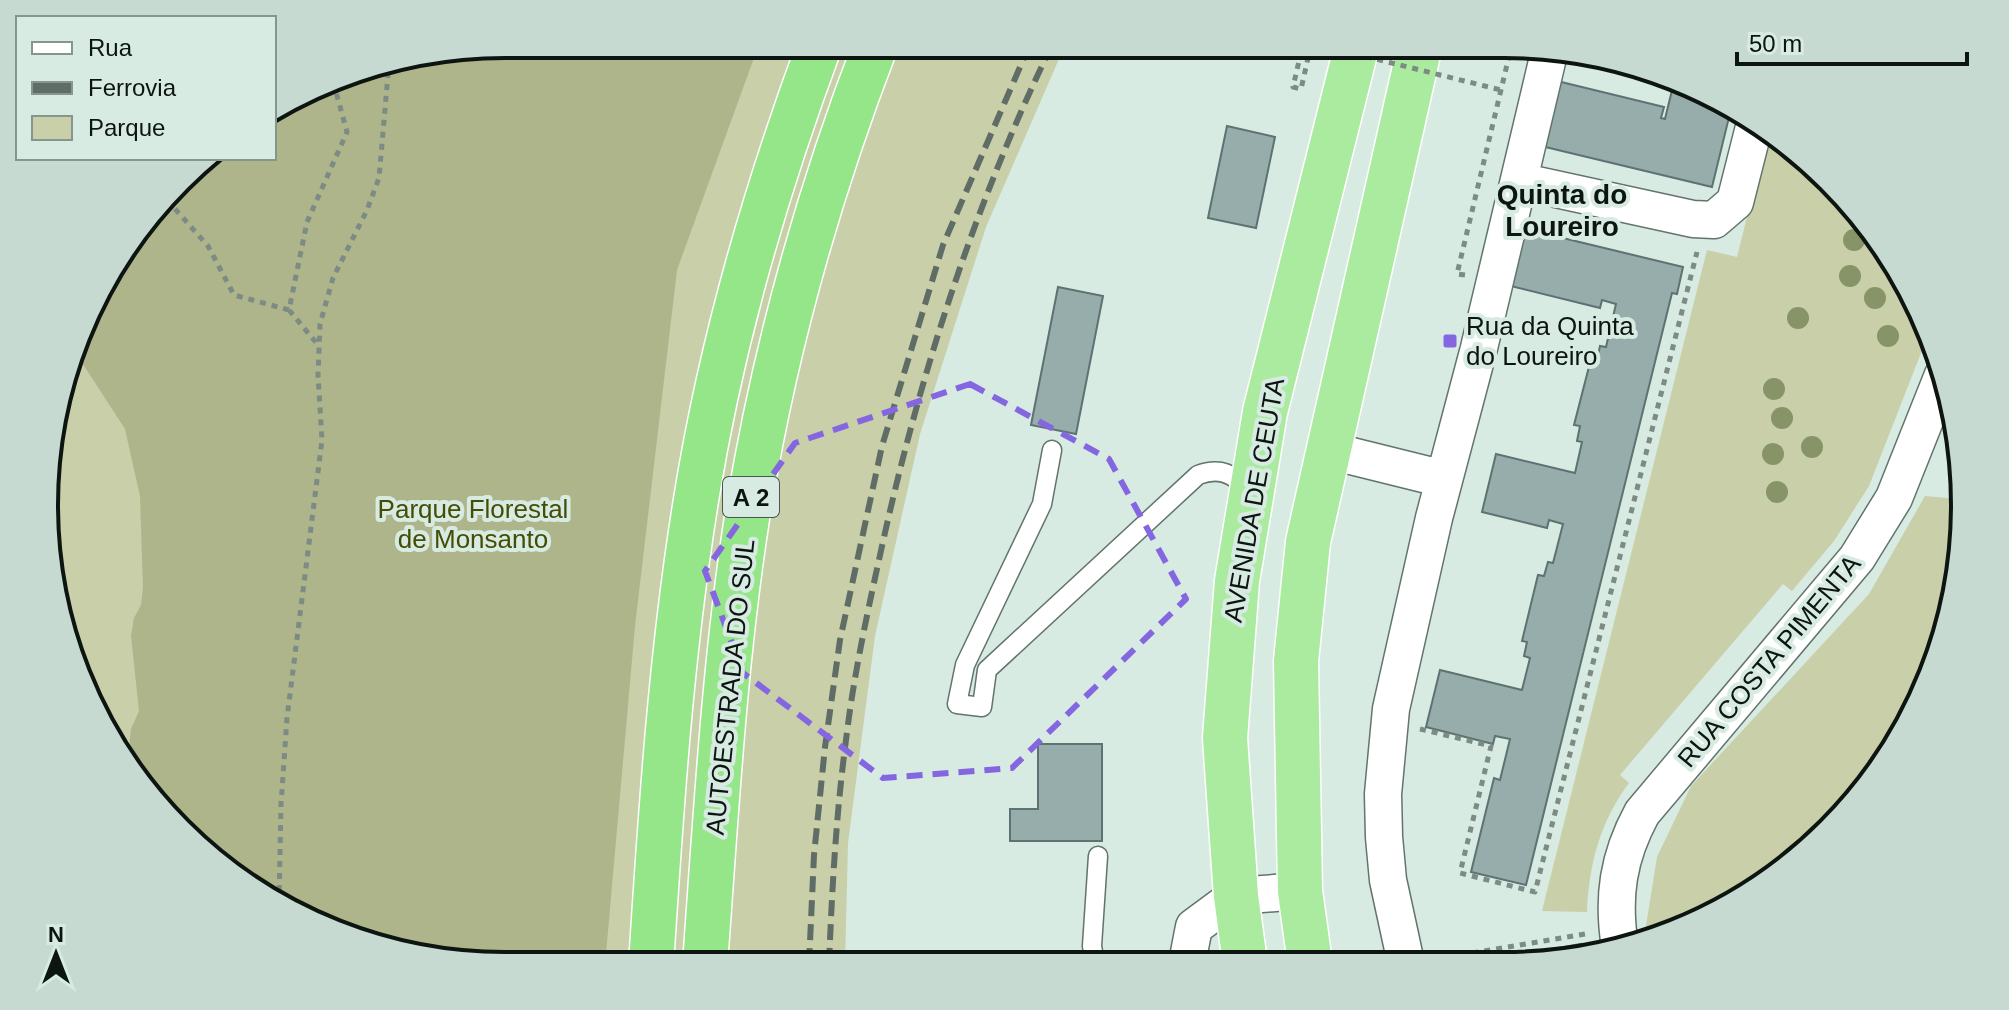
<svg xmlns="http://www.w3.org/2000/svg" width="2009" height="1010" viewBox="0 0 2009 1010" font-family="Helvetica,sans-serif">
<rect width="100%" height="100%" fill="#d7ebe2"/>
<path fill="#c8cfa9" d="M 505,44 L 1065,45 L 986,227 L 920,434 L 875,636 L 848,843 L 845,964 L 475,965 L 302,919 L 179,831 L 91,708 L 48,565 L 53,415 L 121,249 L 207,158 L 274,158 L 274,113 L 356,69 Z
M 1767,137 L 1850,201 L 1928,335 L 1869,486 L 1834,541 L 1792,591 L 1783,584 L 1620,775 L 1629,783 C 1600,822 1589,864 1587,912 L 1542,911 L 1707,250 L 1737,257 Z
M 1925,496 L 1959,499 L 1964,535 L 1918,708 L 1851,809 L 1760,888 L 1680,931 L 1646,940 L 1645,932 L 1657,857 L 1691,786 L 1869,594 Z"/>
<path fill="#aeb58b" d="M 505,44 L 759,44 L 677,270 L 635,626 L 605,965 L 475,965 L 302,919 L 179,831 L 128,760 L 131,729 L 139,711 L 131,636 L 134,618 L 141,605 L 143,588 L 140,496 L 125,429 L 77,355 L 121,249 L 207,158 L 274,158 L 274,113 L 356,69 Z"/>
<path fill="#97adab" stroke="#5d7271" stroke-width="2" d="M 1553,80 L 1664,107 L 1661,118 L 1665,119 L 1674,82 L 1707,91 L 1731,109 L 1712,187 L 1537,145 Z
M 1227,126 L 1275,137 L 1256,228 L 1208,218 Z
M 1509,225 L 1683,267 L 1677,294 L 1672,293 L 1526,885 L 1471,872 L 1494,778 L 1500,780 L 1510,739 L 1495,736 L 1493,744 L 1426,727 L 1440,670 L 1522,690 L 1530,658 L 1524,656 L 1527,642 L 1522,641 L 1538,575 L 1544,576 L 1548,562 L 1553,563 L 1563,524 L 1549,520 L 1547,528 L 1482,512 L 1496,454 L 1575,473 L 1582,442 L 1577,441 L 1580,426 L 1574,425 L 1591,359 L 1597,360 L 1600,346 L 1606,347 L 1616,304 L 1602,300 L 1600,308 L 1495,282 Z
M 1058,287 L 1103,296 L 1076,434 L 1031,425 Z
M 1038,744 L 1102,744 L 1102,841 L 1010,841 L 1010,809 L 1038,809 Z
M 1581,944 L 1583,957 L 1564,962 L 1479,962 Z"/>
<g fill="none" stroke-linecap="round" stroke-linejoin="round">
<g stroke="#62746c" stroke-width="21">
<path id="service" d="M 1052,450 L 1042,504 L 965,665 L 957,704 L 982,707 L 987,670 L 1198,475 C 1219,467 1236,473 1247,492
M 1095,963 L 1092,946 L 1098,856"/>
</g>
<g stroke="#62746c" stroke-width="39">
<path id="minor" d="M 1519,181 L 1693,219 L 1714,220 L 1735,202 L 1754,127
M 1327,450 L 1444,479
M 1620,947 C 1612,897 1618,857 1642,813 L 1857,558 L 1894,498 L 1943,375
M 1187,963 L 1194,927 L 1236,896 L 1300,891
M 1406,963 L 1388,880 L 1384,837 L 1383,794 L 1391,709 L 1434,518 L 1479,348 L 1550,49"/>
</g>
<g stroke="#fff" stroke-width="47">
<path id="trunk" d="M 1245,963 L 1236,896 L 1225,738 L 1237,581 L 1265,412 L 1357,45
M 1310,963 L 1300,891 L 1296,661 L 1308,542 L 1420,45"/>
</g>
<g stroke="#fff" stroke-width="47">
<path id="motorway" d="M 705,964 C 716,815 724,665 747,518 C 773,356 817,197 876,44
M 651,965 C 661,809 671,654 696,500 C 721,344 765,192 820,44"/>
</g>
<path stroke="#7c8b84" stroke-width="5" stroke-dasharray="6 6" stroke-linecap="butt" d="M 1311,45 L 1301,89 L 1293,87 L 1302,48 L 1319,52
M 167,200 L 208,246 L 234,295 L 289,310 L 307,222 L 347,132 L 333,81
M 1465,275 L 1457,274 L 1511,48 L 1518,50
M 289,310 L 319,346
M 1420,729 L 1491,746 L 1460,873 L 1535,892 L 1697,252
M 279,903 L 281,805 L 287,718 L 322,440 L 318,375 L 320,324 L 333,278 L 367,210 L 379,178 L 389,63
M 1437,959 L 1585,934"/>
<use href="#service" stroke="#fff" stroke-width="18"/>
<use href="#minor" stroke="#fff" stroke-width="36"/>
<use href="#trunk" stroke="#aaeba0" stroke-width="44"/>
<use href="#motorway" stroke="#94e688" stroke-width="44"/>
<path stroke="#606d66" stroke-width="6" stroke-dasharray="16 8" stroke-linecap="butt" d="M 809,964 L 814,855 L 825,747 L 840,640 L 882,446 L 943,245 L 1030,44
M 829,964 C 832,889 836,815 846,740 C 854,672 869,605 884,537 C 922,368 976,201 1052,45"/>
<path stroke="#7c8b84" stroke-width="5" stroke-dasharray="6 6" stroke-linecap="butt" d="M 1319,45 L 1501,90"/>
</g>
<g fill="#879468">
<circle cx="1854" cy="240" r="11"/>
<circle cx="1850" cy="276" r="11"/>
<circle cx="1875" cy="298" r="11"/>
<circle cx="1798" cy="318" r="11"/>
<circle cx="1888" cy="336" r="11"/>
<circle cx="1774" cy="389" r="11"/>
<circle cx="1782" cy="418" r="11"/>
<circle cx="1812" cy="447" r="11"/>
<circle cx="1773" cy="454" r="11"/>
<circle cx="1777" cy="492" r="11"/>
</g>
<path fill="none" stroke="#8566e1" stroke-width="6" stroke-dasharray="16 10" stroke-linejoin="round" d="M 970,384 L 1109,459 L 1186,599 L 1012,768 L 883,778 L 743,673 L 705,571 L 795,443 Z"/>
<rect fill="#8566e1" stroke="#d7ebe2" stroke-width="3" x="1442" y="333" width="16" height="16" rx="4"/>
<g text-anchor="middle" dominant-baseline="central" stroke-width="8" stroke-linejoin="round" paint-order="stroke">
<rect fill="#d7ebe2" stroke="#4a5550" stroke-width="2" x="723" y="477" width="56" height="40" rx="6"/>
<g font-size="24" font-weight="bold" fill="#0d1511">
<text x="751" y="497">A 2</text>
</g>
<g font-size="26" fill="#0d1511" stroke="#d7ebe2" text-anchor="start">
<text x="1466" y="326">Rua da Quinta<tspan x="1466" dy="30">do Loureiro</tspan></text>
</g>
<g font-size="26" fill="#0d1511" stroke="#d7ebe2">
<text transform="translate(1254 500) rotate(-80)">AVENIDA DE CEUTA</text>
<text transform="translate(1769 661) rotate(-50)">RUA COSTA PIMENTA</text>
<text transform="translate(730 687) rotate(-84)">AUTOESTRADA DO SUL</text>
</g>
<g font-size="26" fill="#454d05" stroke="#d7ebe2">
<text x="473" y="509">Parque Florestal<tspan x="473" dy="30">de Monsanto</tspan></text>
</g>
<g font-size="28" font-weight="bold" fill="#0d1511" stroke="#d7ebe2">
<text x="1562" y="194">Quinta do<tspan x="1562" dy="32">Loureiro</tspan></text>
</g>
</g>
<path d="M0 0H2009V1010H0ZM505 58H1504A447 447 0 0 1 1951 505V505A447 447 0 0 1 1504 952H505A447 447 0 0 1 58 505V505A447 447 0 0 1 505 58Z" fill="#c7dad1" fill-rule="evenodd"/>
<path fill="none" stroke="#0d1511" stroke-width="4" d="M505 58H1504A447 447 0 0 1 1951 505V505A447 447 0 0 1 1504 952H505A447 447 0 0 1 58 505V505A447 447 0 0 1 505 58Z"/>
<rect x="16" y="16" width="260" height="144" fill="#d7ebe2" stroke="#86958e" stroke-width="2"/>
<rect x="32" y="42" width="40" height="12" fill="#ffffff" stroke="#86958e" stroke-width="2"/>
<text x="88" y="56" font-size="24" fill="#0d1511">Rua</text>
<rect x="32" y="82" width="40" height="12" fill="#606d66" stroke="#86958e" stroke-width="2"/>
<text x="88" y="96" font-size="24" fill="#0d1511">Ferrovia</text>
<rect x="32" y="116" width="40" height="24" fill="#c8cfa9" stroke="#86958e" stroke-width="2"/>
<text x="88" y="136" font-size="24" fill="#0d1511">Parque</text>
<g transform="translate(56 954)" stroke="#d7ebe2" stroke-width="6" paint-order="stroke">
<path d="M0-6L14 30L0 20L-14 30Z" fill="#0d1511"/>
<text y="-12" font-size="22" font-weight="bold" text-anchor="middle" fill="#0d1511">N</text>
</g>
<path d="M1737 52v12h230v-12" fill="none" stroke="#0d1511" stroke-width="4"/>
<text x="1749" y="52" font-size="24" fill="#0d1511" stroke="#d7ebe2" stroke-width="6" paint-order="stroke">50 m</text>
</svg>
